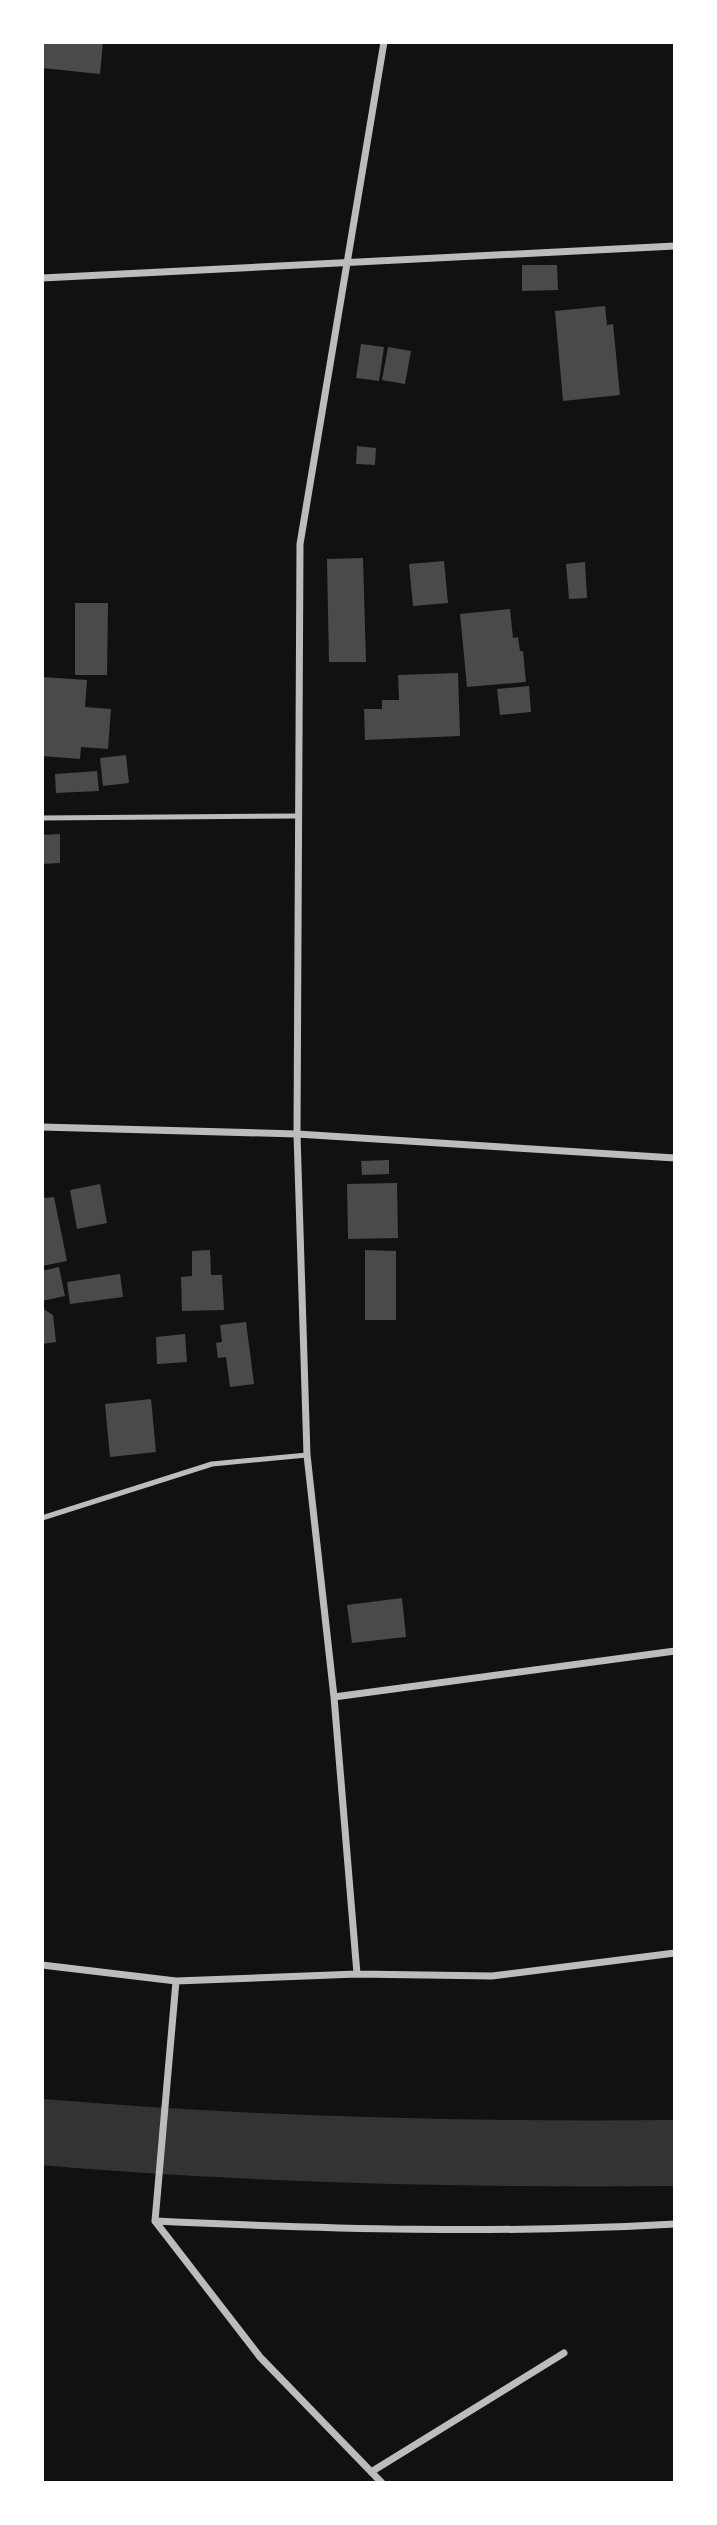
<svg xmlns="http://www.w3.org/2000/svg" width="717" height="2525" viewBox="0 0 717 2525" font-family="Quicksand,sans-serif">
<rect width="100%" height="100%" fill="#111"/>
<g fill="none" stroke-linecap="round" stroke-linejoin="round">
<path stroke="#333" stroke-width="66" d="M 42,2132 C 252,2150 464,2155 675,2153"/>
</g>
<path fill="#4a4a4a" d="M 42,42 L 103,42 L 100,74 L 42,68 Z
M 522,265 L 557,265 L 558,290 L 522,291 Z
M 605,306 L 607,325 L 613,324 L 620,395 L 563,401 L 555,311 Z
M 361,344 L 384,347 L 379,381 L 356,378 Z
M 388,347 L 411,351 L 405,384 L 382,380 Z
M 357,446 L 376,448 L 375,465 L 356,464 Z
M 363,558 L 366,662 L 329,662 L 327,559 Z
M 444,561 L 448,603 L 413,606 L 409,564 Z
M 585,562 L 587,598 L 569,599 L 566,564 Z
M 75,603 L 108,603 L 107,675 L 75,675 Z
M 510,609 L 513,638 L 518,637 L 520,651 L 523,651 L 526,682 L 467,687 L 460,614 Z
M 458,673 L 460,736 L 365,740 L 364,709 L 382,709 L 382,700 L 399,700 L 398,675 Z
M 42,677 L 87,680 L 85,707 L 111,709 L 108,749 L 81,747 L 80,759 L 42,756 Z
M 529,686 L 531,712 L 500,715 L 497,689 Z
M 126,755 L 129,783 L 103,786 L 100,758 Z
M 97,771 L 99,791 L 56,793 L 55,774 Z
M 60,834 L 60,863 L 42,864 L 42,835 Z
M 389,1160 L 389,1174 L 362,1175 L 361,1161 Z
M 397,1183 L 398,1238 L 348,1239 L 347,1184 Z
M 100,1184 L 107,1223 L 77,1229 L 70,1190 Z
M 42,1191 L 45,1198 L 54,1197 L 67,1261 L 42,1266 Z
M 210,1250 L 211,1275 L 222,1275 L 224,1310 L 182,1311 L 181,1277 L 192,1276 L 192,1251 Z
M 365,1250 L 396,1251 L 396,1320 L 365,1320 Z
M 59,1267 L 65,1296 L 42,1301 L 42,1271 Z
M 120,1274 L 123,1297 L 70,1304 L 67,1282 Z
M 42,1308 L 53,1315 L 56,1342 L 42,1344 Z
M 246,1322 L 254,1384 L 230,1387 L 226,1357 L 218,1358 L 216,1343 L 222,1342 L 220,1325 Z
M 185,1334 L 187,1362 L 157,1364 L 156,1337 Z
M 151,1399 L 156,1452 L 110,1457 L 105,1404 Z
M 402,1598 L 406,1637 L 352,1643 L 347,1605 Z"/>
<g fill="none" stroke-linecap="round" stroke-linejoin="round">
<path stroke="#bcbcbc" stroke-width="5" d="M 42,818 L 298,816
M 42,1518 L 212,1464 L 307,1455"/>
<path stroke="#bcbcbc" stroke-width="7" d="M 42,278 L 675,246
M 42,1127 L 297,1134 L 675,1158
M 334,1697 L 675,1651
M 42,1965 L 176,1981 L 357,1974 L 492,1976 L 675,1953
M 357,1974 L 334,1697 L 307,1455 L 297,1134 L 300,544 L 384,42
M 176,1981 L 155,2221 L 260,2357 L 382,2483
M 155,2221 C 328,2229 502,2234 675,2224
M 371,2472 L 564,2353"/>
</g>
<rect width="717" height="2525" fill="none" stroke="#ffffff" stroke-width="88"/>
</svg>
